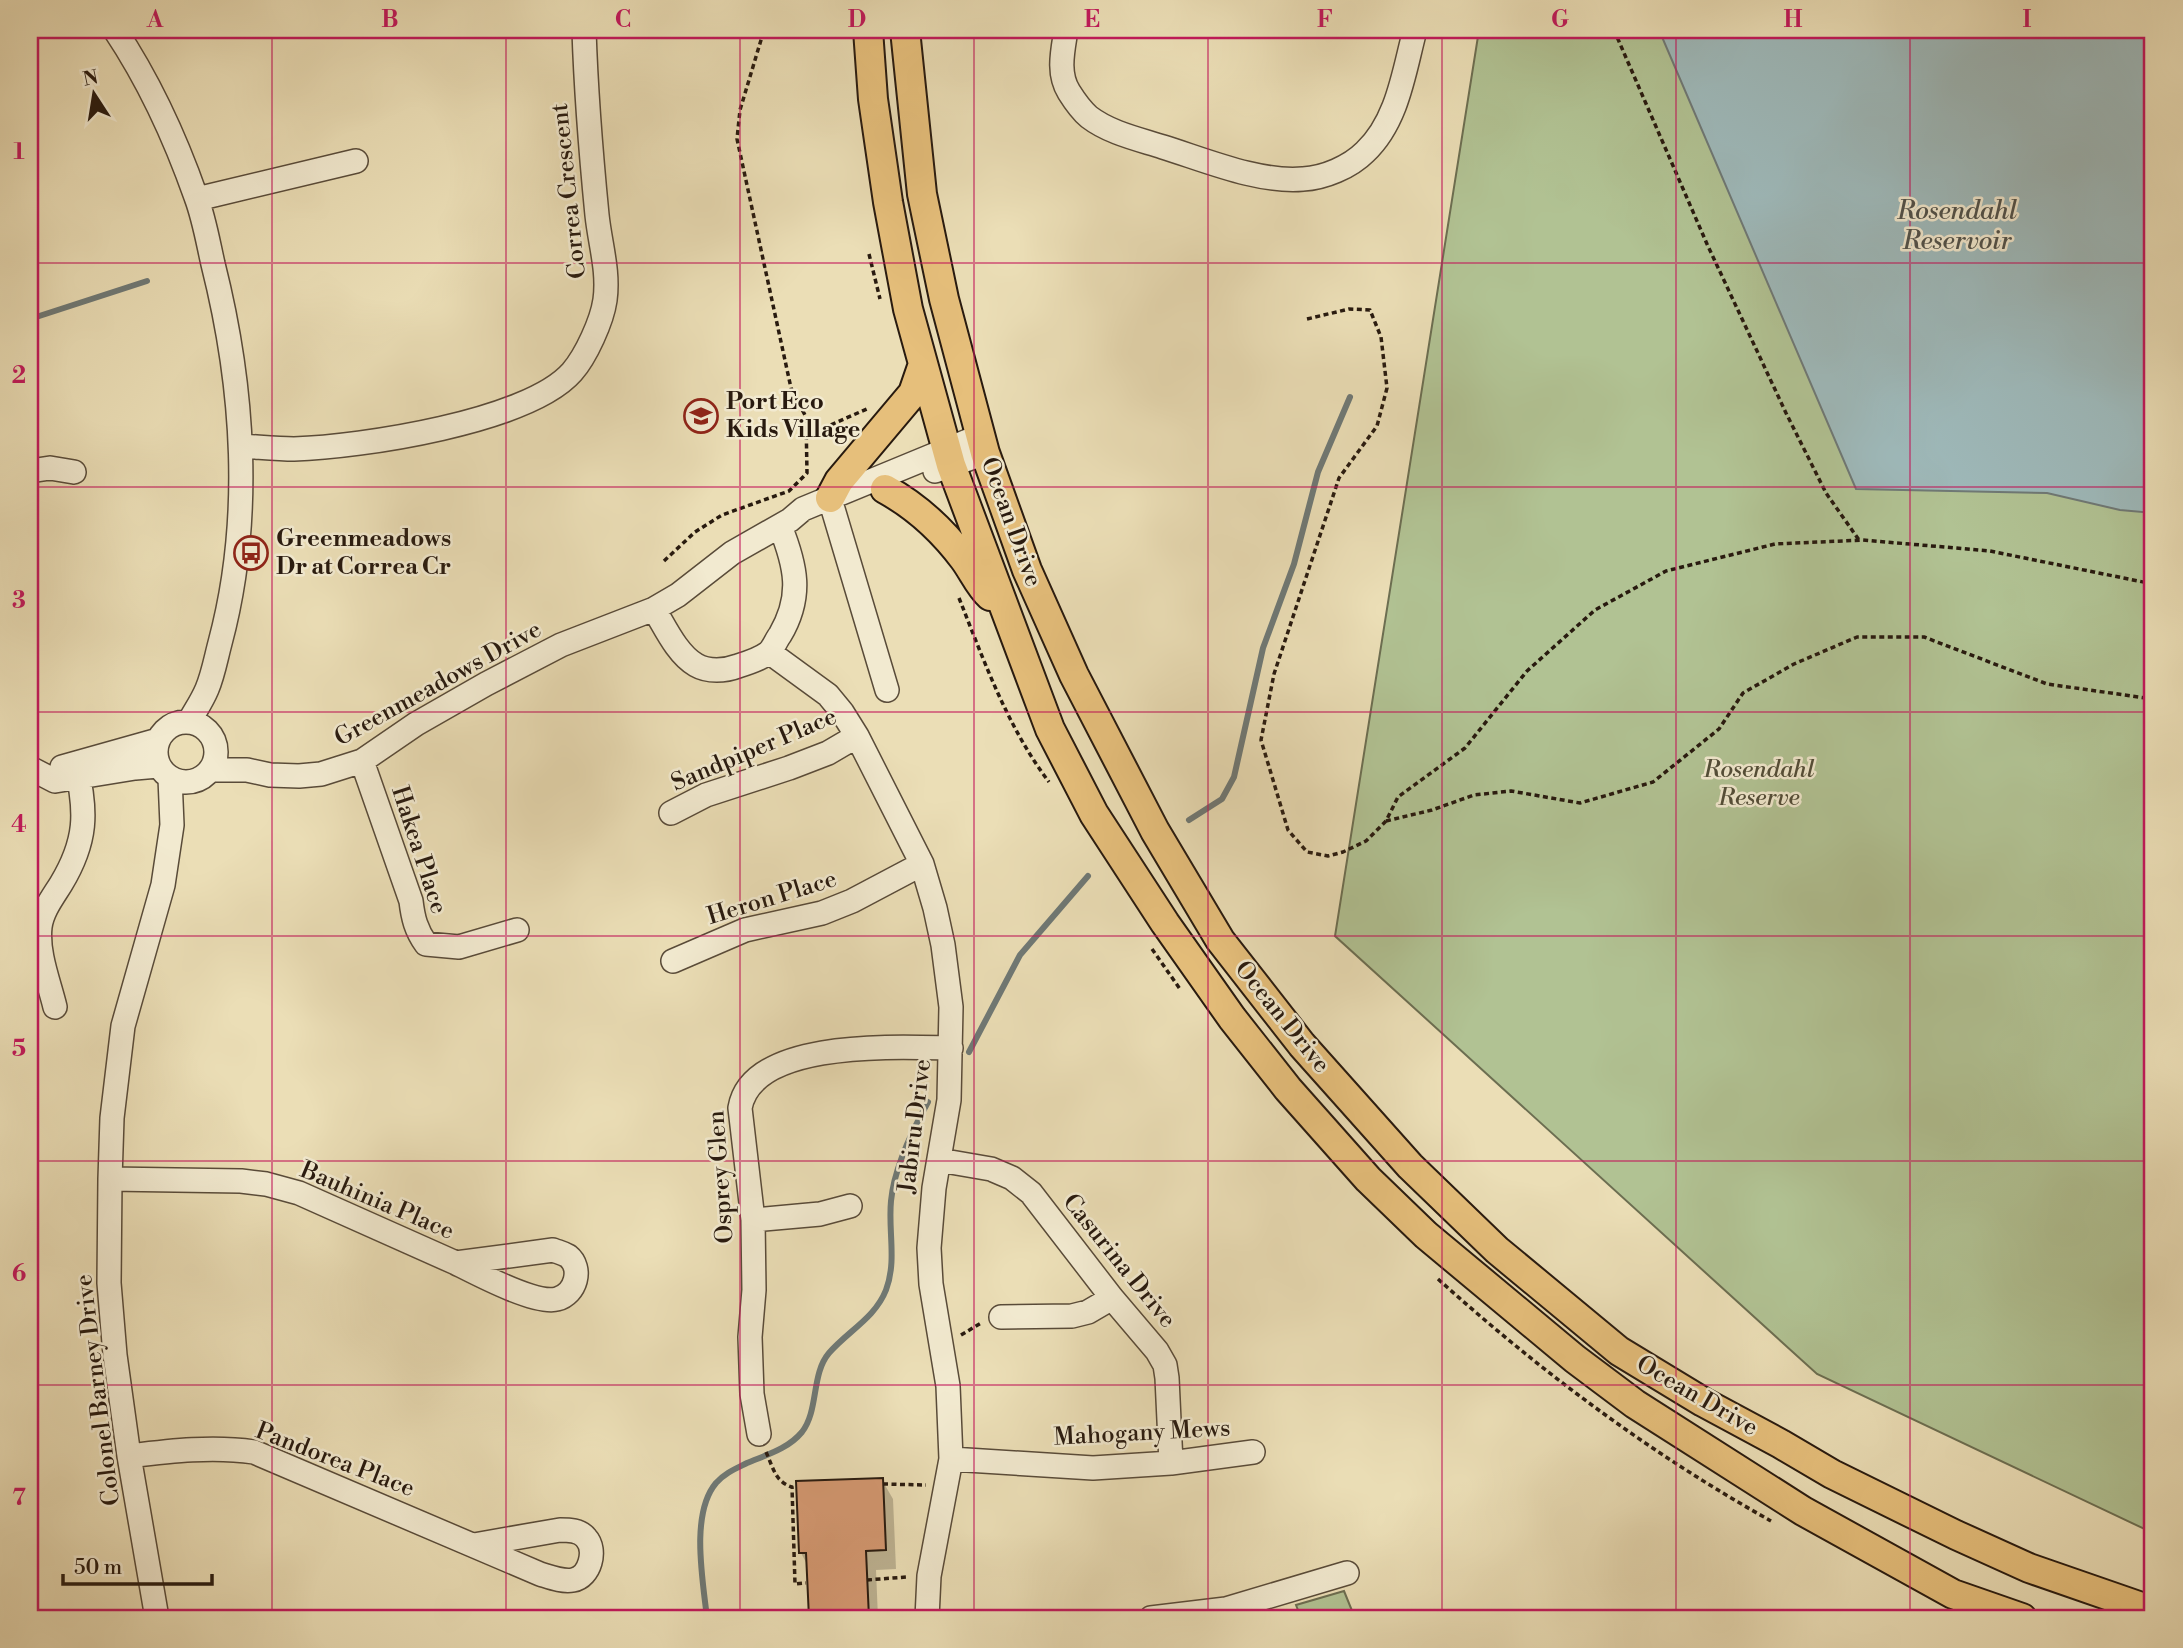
<svg xmlns="http://www.w3.org/2000/svg" width="2183" height="1648" viewBox="0 0 2183 1648" font-family="'Libre Bodoni',serif">
<rect width="100%" height="100%" fill="#ebdeb6"/>
<filter id="stains"><feTurbulence type="fractalNoise" baseFrequency=".00286" numOctaves="4"/><feColorMatrix values="0 0 0 0 .2 0 0 0 0 .09 0 0 0 0 .02 0 0 0 .5 -.17"/></filter>
<radialGradient id="worn" r=".72"><stop offset=".6" stop-color="#630" stop-opacity="0"/><stop offset="1" stop-color="#630" stop-opacity=".3"/></radialGradient>
<path fill="#b1c293" stroke="#6c6e51" stroke-width="2" d="M 1479,30 L 2153,30 L 2153,1533 L 1817,1374 L 1335,936 Z
M 1344,1591 L 1355,1618 L 1301,1618 L 1296,1605 Z"/>
<path fill="#9eb9ba" stroke="#6f7976" stroke-width="2" d="M 1659,30 L 2153,30 L 2153,513 L 2120,510 L 2047,493 L 1856,489 Z"/>
<path fill="#0003" d="M 882,1480 L 893,1499 L 896,1569 L 876,1570 L 878,1618 L 728,1618 L 728,1615 L 810,1611 L 808,1566 L 801,1553 Z"/>
<g fill="none" stroke-linecap="round" stroke-linejoin="round">
<path stroke="#6f7976" stroke-width="6" d="M 30,319 L 147,281
M 1189,820 L 1222,799 L 1234,777 L 1263,648 L 1294,564 L 1318,472 L 1350,397
M 969,1052 L 1020,955 L 1088,876
M 707,1618 C 703,1581 690,1514 716,1483 C 725,1473 735,1469 747,1463 C 766,1455 788,1449 802,1432 C 819,1410 811,1374 829,1353 C 848,1331 875,1318 886,1290 C 897,1261 888,1231 891,1201 C 894,1169 913,1129 928,1102"/>
</g>
<path fill="#d49871" stroke="#281a0f" stroke-width="2" d="M 883,1478 L 886,1550 L 866,1551 L 869,1618 L 809,1618 L 806,1553 L 799,1553 L 796,1481 Z"/>
<g fill="none" stroke-linecap="round" stroke-linejoin="round">
<g stroke="#594b39" stroke-width="26">
<path id="minor" d="M 115,30 C 149,81 176,140 196,197 C 204,218 208,242 213,264 C 244,387 253,520 220,643 C 216,658 213,675 207,689 C 202,701 195,711 189,722
M 1066,30 C 1063,50 1057,73 1069,92 C 1074,100 1082,111 1089,117 C 1110,133 1138,139 1163,147 C 1205,160 1259,183 1303,179 C 1324,178 1350,167 1365,152 C 1398,121 1404,71 1415,30
M 197,199 L 356,161
M 241,446 C 259,447 277,449 294,449 C 360,447 528,422 572,372 C 586,356 602,321 605,300 C 609,271 600,244 597,215 C 591,154 586,92 584,30
M 30,471 L 50,468 L 74,472
M 935,471 L 985,453
M 833,509 L 887,690
M 654,609 C 665,627 677,654 696,665 C 708,672 725,671 738,666 C 748,663 760,659 768,653 C 773,649 776,640 780,635 C 803,596 796,566 780,526
M 769,652 L 828,695 L 842,712 L 857,736 L 922,864 L 935,908 L 943,945 L 951,1007 L 949,1100 L 934,1188 L 929,1248 L 931,1284 L 948,1386 L 951,1459 L 929,1576 L 927,1618
M156 752a30 30 0 1 1 60 0a30 30 0 1 1-60 0Z
M 362,761 L 411,901 C 413,918 416,930 426,944 L 459,947 L 517,930
M 62,767 L 158,740
M 30,768 L 55,781 L 135,768 L 158,766
M 211,770 L 247,770 L 270,775 L 299,776 L 321,774 L 362,761 L 416,724 L 486,684 L 561,645 L 654,609 L 678,595 L 732,553 L 790,520 L 803,509 L 980,436
M 671,813 L 706,795 L 789,768 L 828,753 L 857,736
M 673,961 L 745,930 L 822,913 L 852,901 L 922,864
M 55,1007 C 49,982 37,953 40,927 C 42,911 53,897 61,884 C 87,841 87,812 76,765
M 939,1160 L 991,1169 L 1012,1178 L 1031,1193 L 1112,1298 L 1157,1351 L 1165,1365 L 1167,1378 L 1171,1463
M 110,1179 L 241,1181 L 266,1184 L 299,1193 L 456,1263 L 553,1250 C 558,1252 563,1253 568,1256 C 583,1268 576,1294 557,1299 C 536,1305 476,1273 456,1263
M 753,1220 L 820,1214 L 850,1206
M 1001,1317 L 1072,1316 L 1088,1312 L 1112,1298
M 759,1434 L 752,1394 L 750,1337 L 754,1290 L 753,1220 L 740,1108 C 752,1039 898,1047 951,1048
M 129,1456 C 171,1451 212,1446 254,1452 L 540,1574 C 550,1577 562,1582 573,1580 C 590,1577 597,1550 586,1538 C 580,1530 569,1530 560,1530 L 474,1545
M 951,1459 L 1093,1468 L 1171,1463 L 1253,1452
M 157,1618 L 129,1456 L 115,1355 L 109,1283 L 110,1179 L 112,1118 L 123,1026 L 163,885 L 172,825 L 170,778
M 1151,1618 L 1226,1609 L 1347,1573"/>
</g>
<g stroke="#281a0f" stroke-width="32">
<path id="major" d="M 868,30 L 873,99 L 888,202 L 908,309 L 951,465 L 1050,729 L 1094,814 L 1165,923 L 1232,1018 L 1288,1089 L 1368,1179 L 1426,1235 L 1575,1359 L 1635,1404 L 1803,1511 L 1953,1594 L 2022,1618
M 905,30 L 922,194 L 944,299 L 985,453 L 1027,570 L 1074,675 L 1155,831 L 1220,940 L 1302,1045 L 1410,1166 L 1497,1250 L 1619,1351 L 1703,1402 L 1781,1444 L 1832,1474 L 1956,1535 L 2029,1568 L 2153,1611
M 885,489 C 916,506 943,531 964,559 C 973,571 979,586 990,596
M 830,498 L 839,481 L 913,393 L 923,364"/>
</g>
<path stroke="#281a0f" stroke-width="3.5" stroke-dasharray="5 3.5" stroke-linecap="butt" d="M 1614,30 L 1707,244 L 1786,413 L 1826,493 L 1859,540
M 869,254 L 880,299
M 1307,319 L 1349,309 L 1370,310 L 1381,337 L 1387,388 L 1377,426 L 1339,478 L 1274,674 L 1261,740 L 1288,830 L 1307,852 L 1328,856 L 1343,852 L 1366,841 L 1386,821 L 1398,797 L 1465,748 L 1527,671 L 1595,610 L 1666,571 L 1775,544 L 1863,540 L 1990,551 L 2153,584
M 806,425 L 826,427 L 869,408
M 664,561 L 695,532 L 722,515 L 789,491 L 807,473 L 806,417 L 791,388 L 737,139 L 740,110 L 764,30
M 959,598 C 984,661 1008,728 1049,782
M 1386,821 L 1432,810 L 1474,795 L 1511,791 L 1580,803 L 1653,782 L 1719,729 L 1743,693 L 1794,664 L 1857,637 L 1924,637 L 2047,684 L 2153,699
M 1152,949 L 1180,989
M 1438,1279 C 1540,1371 1651,1454 1771,1521
M 961,1335 L 981,1323
M 766,1452 C 773,1467 775,1482 792,1487 L 795,1584 L 806,1583
M 883,1484 L 926,1485
M 867,1580 L 907,1577"/>
<use href="#minor" stroke="#f2ead0" stroke-width="23"/>
<use href="#major" stroke="#e6bf7b" stroke-width="28"/>
</g>
<path fill="none" stroke="#c2185b" stroke-width="2" stroke-opacity="0.55" d="M 272,30 L 272,1618M 506,30 L 506,1618M 740,30 L 740,1618M 974,30 L 974,1618M 1208,30 L 1208,1618M 1442,30 L 1442,1618M 1676,30 L 1676,1618M 1910,30 L 1910,1618M 30,263 L 2153,263M 30,487 L 2153,487M 30,712 L 2153,712M 30,936 L 2153,936M 30,1161 L 2153,1161M 30,1385 L 2153,1385"/>
<defs>
<g id="school-ring" transform="scale(1.75)"><circle r="9.5" fill="#f2ead0" stroke="#8f2418" stroke-width="1.5"/><path d="M0-5L7-2L0 1L-7-2ZM-4 1L0 2.5L4 1V4Q0 6-4 4Z" fill="#8f2418"/></g>
<g id="bus-ring" transform="scale(1.75)"><circle r="9.5" fill="#f2ead0" stroke="#8f2418" stroke-width="1.5"/><path d="M-5-6H5V4H4V6H2V4H-2V6H-4V4H-5ZM-3.5-4V0h7V-4ZM-3.5 1.2v1.5H-2V1.2ZM2 1.2v1.5H3.5V1.2Z" fill="#8f2418"/></g>
</defs>
<g fill-rule="evenodd">
<use href="#school-ring" x="701" y="416"/>
<use href="#bus-ring" x="251" y="553"/>
</g>
<g text-anchor="middle" dominant-baseline="central" stroke-width="5" stroke-linejoin="round" paint-order="stroke">
<g font-size="24" fill="#281a0f" stroke="#f2ead0">
<text transform="translate(569 191) rotate(-96)">Correa Crescent</text>
<text transform="translate(1011 522) rotate(70)">Ocean Drive</text>
<text transform="translate(438 684) rotate(-29)">Greenmeadows Drive</text>
<text transform="translate(754 750) rotate(-23)">Sandpiper Place</text>
<text transform="translate(419 850) rotate(72)">Hakea Place</text>
<text transform="translate(772 898) rotate(-17)">Heron Place</text>
<text transform="translate(1282 1017) rotate(51)">Ocean Drive</text>
<text transform="translate(915 1126) rotate(-83)">Jabiru Drive</text>
<text transform="translate(721 1177) rotate(-94)">Osprey Glen</text>
<text transform="translate(377 1201) rotate(23)">Bauhinia Place</text>
<text transform="translate(1119 1261) rotate(51)">Casurina Drive</text>
<text transform="translate(98 1390) rotate(-97)">Colonel Barney Drive</text>
<text transform="translate(1697 1396) rotate(30)">Ocean Drive</text>
<text transform="translate(1142 1433) rotate(-3)">Mahogany Mews</text>
<text transform="translate(335 1460) rotate(21)">Pandorea Place</text>
</g>
<g font-size="24" font-weight="bold" fill="#281a0f" stroke="#f2ead0" text-anchor="start">
<text x="726" y="402">Port Eco<tspan x="726" dy="28">Kids Village</tspan></text>
<text x="276" y="539">Greenmeadows<tspan x="276" dy="28">Dr at Correa Cr</tspan></text>
</g>
<g font-size="24" font-style="italic" fill="#514c37" stroke="#f2ead0">
<text x="1759" y="770">Rosendahl<tspan x="1759" dy="28">Reserve</tspan></text>
</g>
<g font-size="26" font-style="italic" fill="#51524b" stroke="#f2ead0">
<text x="1957" y="211">Rosendahl<tspan x="1957" dy="30">Reservoir</tspan></text>
</g>
</g>
<rect width="2183" height="1648" fill="none" stroke="#ebdeb6" stroke-width="77"/>
<g transform="translate(94 94) rotate(348)" stroke="#f2ead0" stroke-width="5" paint-order="stroke">
<path d="M0-5L12 26L0 18L-12 26Z" fill="#281a0f"/>
<text y="-10" font-size="19" font-weight="bold" text-anchor="middle" fill="#281a0f">N</text>
</g>
<path d="M63 1574v10h149v-10" fill="none" stroke="#281a0f" stroke-width="3.5"/>
<text x="74" y="1574" font-size="21" fill="#281a0f" stroke="#f2ead0" stroke-width="5" paint-order="stroke">50 m</text>
<rect x="38" y="38" width="2106" height="1572" fill="none" stroke="#c2185b" stroke-width="2.5"/>
<g font-size="23" text-anchor="middle" font-weight="bold" fill="#c2185b">
<text x="155" y="27">A</text>
<text x="390" y="27">B</text>
<text x="623" y="27">C</text>
<text x="857" y="27">D</text>
<text x="1092" y="27">E</text>
<text x="1325" y="27">F</text>
<text x="1560" y="27">G</text>
<text x="1793" y="27">H</text>
<text x="2027" y="27">I</text>
<text x="19" y="159">1</text>
<text x="19" y="383">2</text>
<text x="19" y="608">3</text>
<text x="19" y="832">4</text>
<text x="19" y="1056">5</text>
<text x="19" y="1281">6</text>
<text x="19" y="1505">7</text>
</g>
<rect width="100%" height="100%" filter="url(#stains)"/>
<rect width="100%" height="100%" fill="url(#worn)"/>
</svg>
